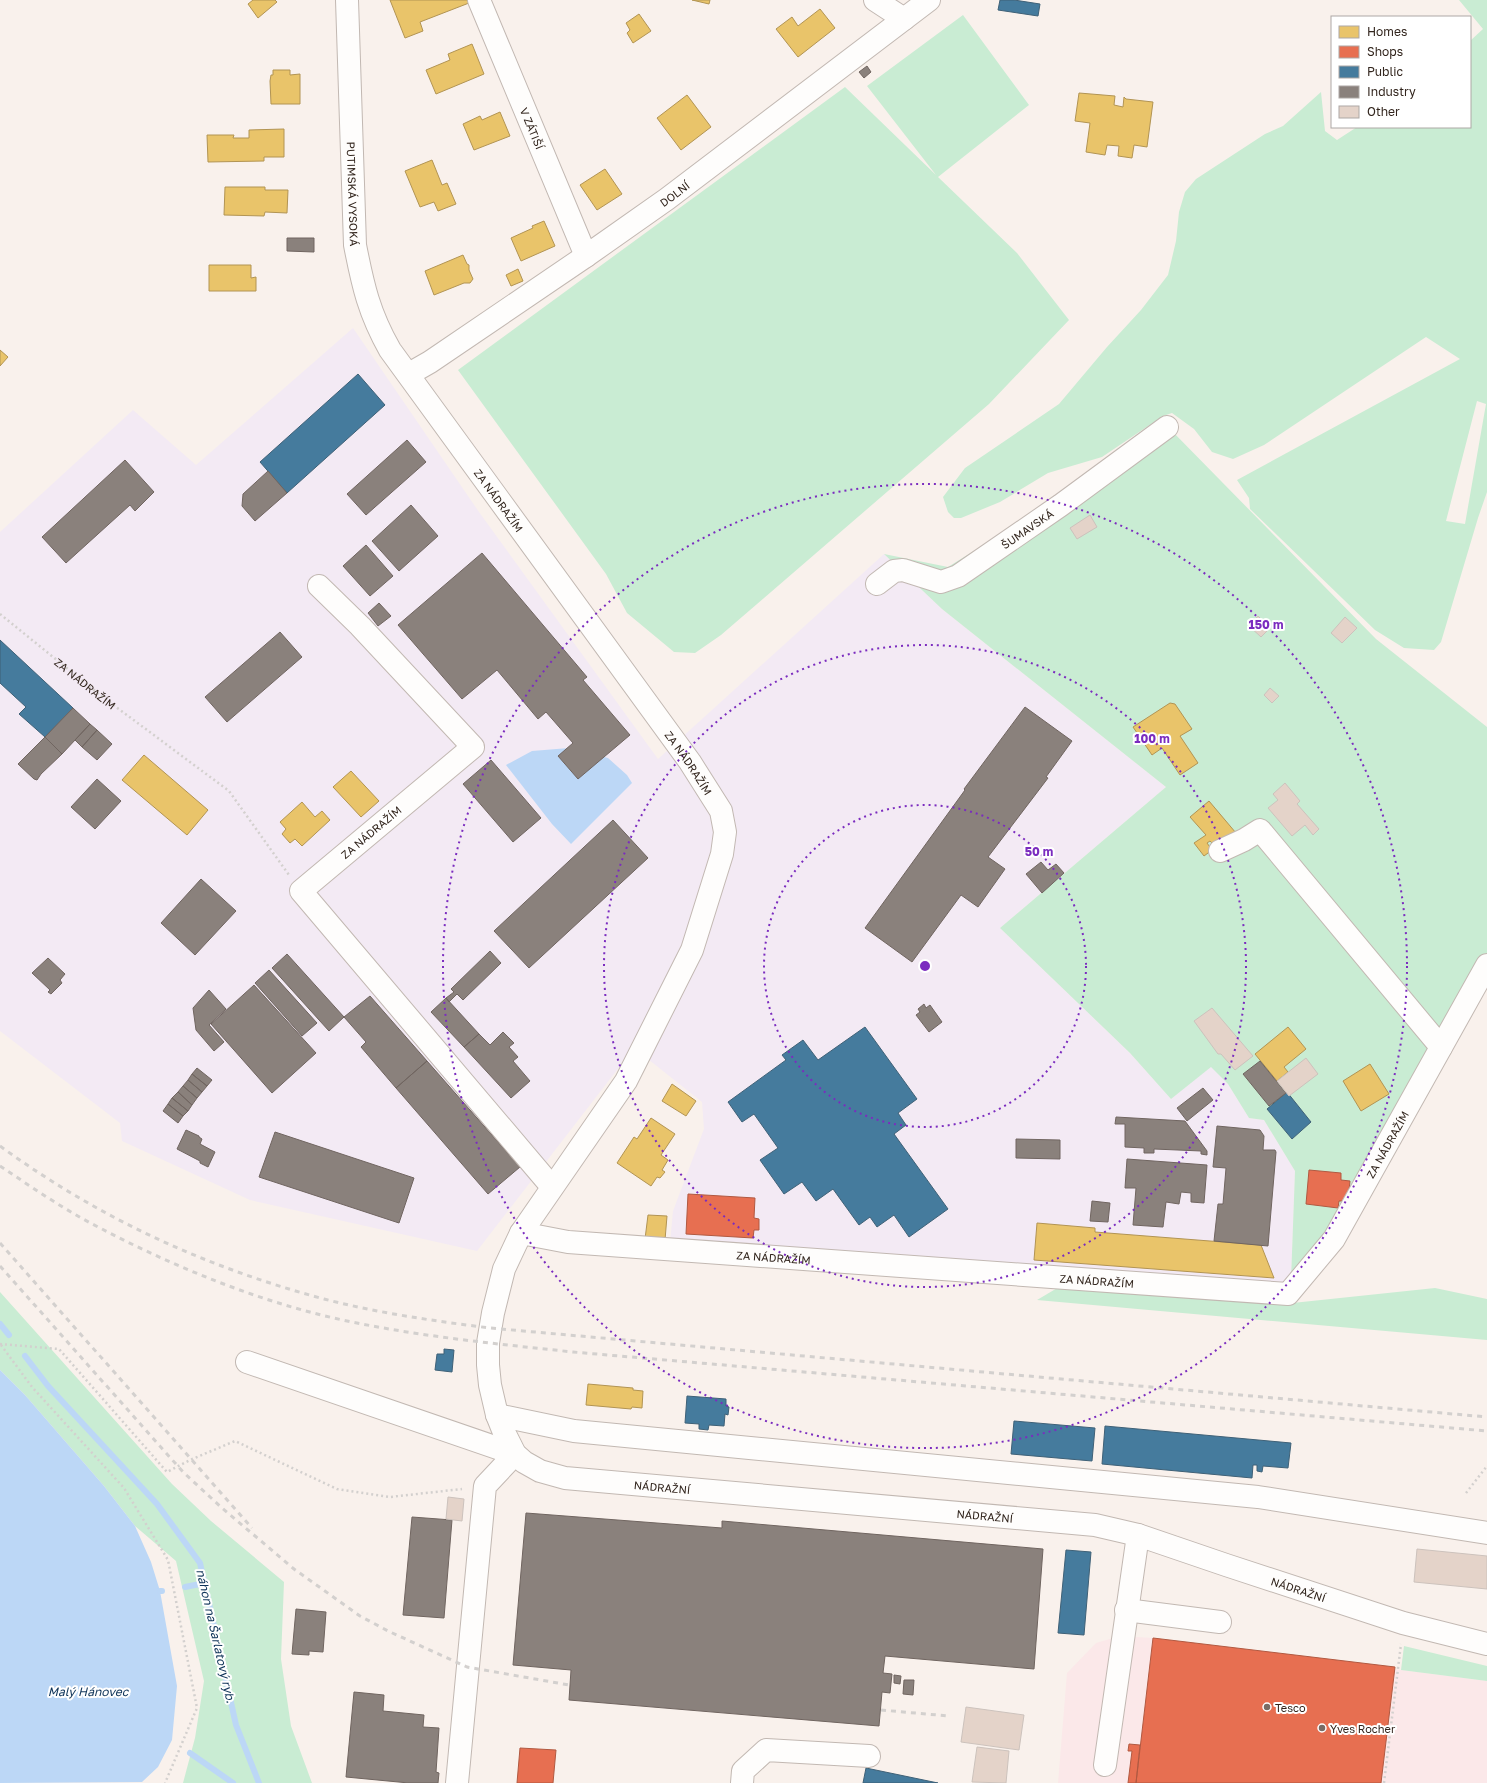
<svg xmlns="http://www.w3.org/2000/svg" width="1487" height="1783" viewBox="0 0 1487 1783" font-family="'Golos Text',sans-serif">
<rect width="100%" height="100%" fill="#f9f1ec"/>
<path fill="#fbe8e9" d="M 1120,1636 L 1153,1638 L 1487,1681 L 1487,1783 L 1058,1783 L 1067,1673 L 1096,1643 Z"/>
<path fill="#f3eaf4" d="M 353,328 L 479,512 L 658,759 L 884,554 L 942,609 L 1166,787 L 1000,928 L 1130,1053 L 1171,1099 L 1211,1066 L 1228,1084 L 1249,1118 L 1264,1120 L 1295,1171 L 1291,1280 L 1270,1288 L 670,1243 L 673,1211 L 704,1129 L 702,1102 L 634,1048 L 477,1251 L 250,1200 L 122,1141 L 120,1123 L 0,1031 L 0,532 L 133,410 L 196,465 Z"/>
<path fill="#c9ecd3" fill-rule="evenodd" d="M 1459,0 L 1487,0 L 1487,492 L 1478,518 L 1441,642 L 1434,650 L 1404,648 L 1375,630 L 1250,509 L 1249,498 L 1237,480 L 1460,359 L 1426,337 L 1264,445 L 1233,459 L 1212,452 L 1194,429 L 1172,413 L 1163,416 L 1102,457 L 1048,473 L 1000,502 L 961,518 L 954,518 L 948,512 L 943,497 L 965,468 L 1059,404 L 1107,347 L 1141,310 L 1168,275 L 1176,241 L 1179,212 L 1185,192 L 1196,179 L 1265,134 L 1283,126 L 1321,92 L 1325,131 L 1337,140 L 1357,127 L 1470,127 L 1470,41 L 1483,29 ZM 1477,401 L 1486,404 L 1465,524 L 1446,521 Z
M 963,15 L 1029,105 L 938,177 L 1017,253 L 1069,320 L 989,404 L 721,635 L 695,653 L 674,652 L 627,613 L 606,574 L 458,370 L 845,87 L 936,175 L 867,86 Z
M 1170,429 L 1376,639 L 1487,727 L 1487,965 L 1362,1191 L 1291,1280 L 1295,1171 L 1264,1120 L 1249,1118 L 1228,1084 L 1211,1067 L 1171,1099 L 1130,1053 L 1000,928 L 1166,787 L 942,609 L 884,554 L 948,567 Z
M 1059,1287 L 1283,1304 L 1435,1288 L 1487,1299 L 1487,1340 L 1037,1300 Z
M 0,1292 L 172,1484 L 211,1521 L 284,1582 L 281,1659 L 291,1726 L 312,1783 L 183,1783 L 195,1738 L 204,1681 L 176,1561 L 135,1526 L 104,1486 L 25,1395 L 0,1370 Z
M 1404,1646 L 1487,1666 L 1487,1681 L 1401,1670 Z"/>
<path fill="#bcd7f6" d="M 569,748 L 608,758 L 627,775 L 632,783 L 571,844 L 552,824 L 506,765 L 532,751 Z
M 0,1370 L 25,1395 L 104,1486 L 135,1526 L 151,1562 L 160,1591 L 177,1686 L 172,1740 L 158,1767 L 142,1782 L 0,1783 Z"/>
<path fill="#e9c46a" stroke="#b29453" d="M 253,0 L 275,0 L 277,2 L 258,18 L 248,4 Z
M 390,0 L 468,0 L 469,3 L 420,22 L 423,31 L 405,38 Z
M 692,0 L 710,0 L 709,4 Z
M 820,9 L 835,28 L 798,57 L 776,29 L 792,17 L 798,26 Z
M 639,14 L 651,31 L 633,43 L 627,33 L 630,30 L 626,23 Z
M 472,44 L 484,74 L 436,94 L 426,70 L 450,60 L 448,54 Z
M 273,70 L 290,70 L 290,75 L 300,74 L 300,104 L 271,104 L 270,81 L 271,75 L 273,75 Z
M 1079,93 L 1115,96 L 1114,105 L 1123,107 L 1124,97 L 1126,99 L 1153,102 L 1147,147 L 1134,145 L 1132,158 L 1118,156 L 1119,146 L 1107,145 L 1105,155 L 1086,152 L 1090,123 L 1075,121 Z
M 687,95 L 711,127 L 681,150 L 657,118 Z
M 500,112 L 510,136 L 474,150 L 463,124 L 480,116 L 482,120 Z
M 284,129 L 284,157 L 264,157 L 264,161 L 208,162 L 207,135 L 234,135 L 233,138 L 249,138 L 249,130 Z
M 432,160 L 442,185 L 447,183 L 456,204 L 438,211 L 434,202 L 420,207 L 405,171 Z
M 605,169 L 622,194 L 597,210 L 580,185 Z
M 225,187 L 265,187 L 265,190 L 288,190 L 287,213 L 265,212 L 264,216 L 224,215 Z
M 544,221 L 555,246 L 521,261 L 511,238 L 533,228 L 532,226 Z
M 463,255 L 467,264 L 469,265 L 469,270 L 473,279 L 470,283 L 464,283 L 434,295 L 425,271 Z
M 209,265 L 251,265 L 251,278 L 256,277 L 256,291 L 209,291 Z
M 518,269 L 523,281 L 511,286 L 506,275 Z
M 0,350 L 8,357 L 0,366 Z
M 1170,703 L 1175,704 L 1192,729 L 1180,736 L 1198,763 L 1180,775 L 1162,748 L 1152,755 L 1133,727 Z
M 144,755 L 208,810 L 187,835 L 122,780 Z
M 351,771 L 379,801 L 361,817 L 333,787 Z
M 1209,801 L 1236,833 L 1217,848 L 1210,841 L 1207,843 L 1212,850 L 1204,856 L 1194,843 L 1206,835 L 1190,817 Z
M 302,802 L 315,817 L 322,811 L 330,820 L 302,846 L 295,839 L 290,843 L 282,834 L 286,829 L 280,822 Z
M 1288,1027 L 1306,1049 L 1284,1067 L 1288,1072 L 1277,1081 L 1255,1054 Z
M 1370,1064 L 1389,1094 L 1361,1111 L 1343,1081 Z
M 672,1084 L 696,1101 L 686,1116 L 662,1101 Z
M 651,1118 L 675,1134 L 661,1155 L 668,1160 L 662,1170 L 665,1172 L 660,1178 L 657,1177 L 651,1186 L 617,1163 L 634,1137 L 637,1139 Z
M 648,1215 L 667,1216 L 665,1240 L 645,1239 Z
M 1037,1223 L 1095,1228 L 1095,1232 L 1261,1245 L 1274,1278 L 1034,1260 Z
M 588,1384 L 633,1388 L 633,1390 L 643,1391 L 642,1408 L 632,1407 L 631,1409 L 586,1405 Z"/>
<path fill="#e76f51" stroke="#b15941" d="M 1309,1170 L 1341,1173 L 1341,1180 L 1350,1181 L 1348,1201 L 1339,1201 L 1338,1208 L 1306,1204 Z
M 688,1194 L 755,1198 L 754,1218 L 759,1219 L 759,1230 L 754,1230 L 753,1238 L 686,1234 Z
M 1153,1638 L 1395,1667 L 1381,1783 L 1136,1783 Z
M 1129,1744 L 1140,1745 L 1136,1783 L 1128,1783 L 1132,1751 L 1128,1751 Z
M 520,1748 L 556,1750 L 553,1783 L 517,1783 Z"/>
<path fill="#457b9d" stroke="#3f6177" d="M 1000,0 L 1014,0 L 1040,4 L 1038,16 L 998,10 Z
M 358,374 L 385,405 L 287,493 L 260,462 Z
M 0,640 L 73,708 L 45,737 L 19,714 L 26,707 L 0,683 Z
M 865,1027 L 917,1099 L 898,1113 L 906,1125 L 894,1134 L 948,1209 L 909,1237 L 894,1215 L 877,1227 L 870,1217 L 859,1225 L 833,1189 L 816,1201 L 802,1182 L 784,1194 L 760,1160 L 778,1148 L 754,1114 L 742,1122 L 728,1102 L 786,1060 L 782,1055 L 803,1040 L 818,1060 Z
M 1287,1092 L 1311,1122 L 1292,1139 L 1267,1109 Z
M 444,1349 L 454,1350 L 452,1372 L 435,1370 L 437,1354 L 444,1354 Z
M 687,1396 L 726,1399 L 726,1406 L 729,1407 L 728,1415 L 725,1414 L 724,1426 L 709,1425 L 708,1430 L 699,1429 L 699,1424 L 685,1423 Z
M 1014,1421 L 1095,1428 L 1092,1461 L 1011,1454 Z
M 1105,1426 L 1291,1443 L 1288,1468 L 1263,1466 L 1262,1472 L 1257,1471 L 1257,1465 L 1253,1465 L 1252,1478 L 1102,1464 Z
M 1066,1550 L 1091,1552 L 1084,1635 L 1058,1633 Z
M 866,1768 L 938,1783 L 863,1783 Z"/>
<path fill="#8a817c" stroke="#706560" d="M 867,66 L 871,72 L 864,78 L 859,72 Z
M 287,238 L 314,238 L 314,252 L 287,251 Z
M 407,440 L 426,462 L 366,515 L 347,494 Z
M 125,460 L 154,492 L 135,511 L 130,505 L 66,563 L 42,537 Z
M 268,471 L 287,493 L 255,521 L 242,506 L 243,494 Z
M 411,505 L 438,536 L 399,571 L 372,541 Z
M 366,545 L 393,576 L 370,596 L 343,566 Z
M 482,553 L 587,677 L 583,680 L 630,735 L 578,779 L 558,756 L 573,743 L 546,712 L 538,719 L 497,670 L 462,699 L 398,625 Z
M 379,603 L 391,616 L 378,626 L 368,613 Z
M 280,632 L 302,657 L 227,722 L 205,697 Z
M 1025,707 L 1072,741 L 1046,777 L 1048,778 L 988,857 L 1005,869 L 978,907 L 961,895 L 912,962 L 865,928 L 965,790 L 964,789 Z
M 73,708 L 90,724 L 62,754 L 45,737 Z
M 90,724 L 97,730 L 82,747 L 75,740 Z
M 97,730 L 112,744 L 97,760 L 82,747 Z
M 45,737 L 62,754 L 41,774 L 37,780 L 34,779 L 18,764 Z
M 491,760 L 541,818 L 513,842 L 463,784 Z
M 97,779 L 121,801 L 95,829 L 71,807 Z
M 613,820 L 648,858 L 529,968 L 494,931 Z
M 1041,862 L 1048,870 L 1056,864 L 1064,873 L 1042,893 L 1026,874 Z
M 201,879 L 236,911 L 195,955 L 161,923 Z
M 490,951 L 501,963 L 463,1000 L 457,994 L 449,1002 L 446,998 L 454,992 L 451,989 Z
M 287,954 L 344,1017 L 329,1031 L 272,968 Z
M 48,958 L 65,974 L 60,980 L 62,983 L 51,994 L 48,992 L 50,990 L 32,973 Z
M 269,970 L 317,1023 L 302,1036 L 255,983 Z
M 254,985 L 316,1053 L 272,1093 L 211,1024 Z
M 209,990 L 226,1009 L 209,1025 L 224,1042 L 214,1051 L 196,1030 L 193,1008 Z
M 370,996 L 427,1061 L 396,1088 L 361,1047 L 366,1042 L 344,1017 Z
M 446,998 L 479,1034 L 464,1047 L 431,1012 Z
M 924,1004 L 926,1008 L 930,1005 L 942,1022 L 929,1032 L 916,1015 L 920,1012 L 918,1009 Z
M 503,1032 L 514,1043 L 509,1047 L 518,1057 L 513,1061 L 530,1081 L 511,1098 L 464,1047 L 479,1034 L 490,1045 Z
M 427,1061 L 520,1167 L 488,1194 L 396,1088 Z
M 1260,1061 L 1286,1093 L 1269,1106 L 1243,1074 Z
M 197,1068 L 212,1080 L 207,1086 L 192,1074 Z
M 192,1074 L 207,1086 L 202,1092 L 188,1080 Z
M 188,1080 L 202,1092 L 197,1098 L 183,1086 Z
M 183,1086 L 197,1098 L 192,1105 L 178,1092 Z
M 1203,1088 L 1213,1100 L 1187,1121 L 1177,1108 Z
M 178,1092 L 192,1105 L 188,1111 L 172,1098 Z
M 172,1098 L 188,1111 L 183,1116 L 168,1104 Z
M 168,1104 L 183,1116 L 178,1123 L 163,1111 Z
M 1116,1117 L 1185,1121 L 1207,1151 L 1207,1155 L 1201,1154 L 1201,1151 L 1154,1149 L 1154,1153 L 1144,1153 L 1144,1148 L 1125,1147 L 1125,1124 L 1115,1124 Z
M 1217,1126 L 1260,1130 L 1264,1136 L 1263,1150 L 1275,1150 L 1276,1152 L 1268,1246 L 1214,1241 L 1218,1204 L 1223,1204 L 1226,1168 L 1213,1167 Z
M 186,1130 L 199,1136 L 199,1137 L 202,1139 L 200,1144 L 215,1152 L 208,1167 L 200,1163 L 200,1161 L 177,1149 Z
M 275,1132 L 414,1178 L 399,1223 L 259,1177 Z
M 1016,1139 L 1060,1140 L 1060,1159 L 1016,1158 Z
M 1127,1159 L 1207,1165 L 1204,1203 L 1191,1202 L 1191,1193 L 1181,1192 L 1179,1204 L 1166,1202 L 1163,1227 L 1133,1225 L 1136,1188 L 1125,1188 Z
M 1092,1201 L 1110,1203 L 1108,1222 L 1090,1221 Z
M 526,1513 L 722,1528 L 722,1521 L 1043,1549 L 1034,1669 L 885,1656 L 883,1673 L 892,1674 L 890,1693 L 882,1692 L 879,1726 L 569,1700 L 571,1670 L 513,1665 Z
M 412,1517 L 452,1520 L 444,1618 L 403,1615 Z
M 296,1609 L 326,1612 L 323,1652 L 309,1651 L 309,1655 L 292,1654 Z
M 894,1675 L 901,1676 L 900,1684 L 894,1683 Z
M 904,1680 L 914,1680 L 913,1695 L 903,1694 Z
M 354,1692 L 384,1695 L 383,1711 L 424,1715 L 423,1727 L 439,1728 L 436,1772 L 439,1773 L 438,1783 L 409,1783 L 346,1777 Z"/>
<g fill="none" stroke-linecap="round" stroke-linejoin="round">
<path stroke="#bcd7f6" stroke-width="6" d="M 0,1324 L 9,1335
M 25,1356 L 48,1386 L 157,1504 L 200,1563 L 236,1725 L 259,1783
M 185,1587 L 205,1583
M 160,1591 L 162,1591
M 190,1753 L 233,1783"/>
</g>
<path fill="#e4d3c9" stroke="#ccc2bc" d="M 1090,515 L 1097,527 L 1077,539 L 1070,528 Z
M 1258,616 L 1270,628 L 1261,637 L 1249,626 Z
M 1345,617 L 1357,628 L 1342,643 L 1331,633 Z
M 1270,688 L 1279,696 L 1272,703 L 1264,695 Z
M 1285,783 L 1300,801 L 1297,804 L 1319,829 L 1313,835 L 1305,825 L 1292,836 L 1268,808 L 1278,800 L 1273,794 Z
M 1212,1008 L 1253,1056 L 1235,1070 L 1221,1054 L 1218,1054 L 1194,1021 Z
M 1306,1058 L 1318,1074 L 1289,1096 L 1277,1081 Z
M 448,1497 L 464,1499 L 462,1521 L 446,1519 Z
M 1417,1549 L 1487,1556 L 1487,1589 L 1414,1582 Z
M 966,1707 L 1024,1715 L 1019,1750 L 961,1742 Z
M 977,1747 L 1009,1751 L 1006,1783 L 972,1782 Z"/>
<g fill="none" stroke-linecap="round" stroke-linejoin="round">
<g stroke="#c2b8b2" stroke-width="24">
<g id="minor">
<path id="s2" d="M 479,0 L 586,256"/>
<path d="M 875,0 L 904,19"/>
<path id="s3" d="M 409,374 L 430,362 L 586,256 L 667,199 L 929,0"/>
<path id="s4" d="M 877,584 L 894,571 L 903,570 L 941,582 L 958,576 L 1061,505 L 1167,427"/>
<path d="M 319,586 L 360,626 L 473,747 L 301,891 L 552,1187"/>
<path d="M 1220,851 L 1244,840 L 1260,830 L 1441,1047"/>
<path id="s5" d="M 521,1233 L 568,1242 L 1288,1294 L 1334,1239 L 1487,965"/>
<path d="M 247,1362 L 515,1454 L 485,1486 L 457,1783"/>
<path d="M 497,1415 L 574,1431 L 1258,1497 L 1487,1533"/>
<path d="M 1126,1610 L 1220,1622"/>
<path d="M 1105,1765 L 1138,1535"/>
<path d="M 742,1783 L 743,1771 L 766,1750 L 869,1756"/>
</g>
</g>
<g stroke="#c2b8b2" stroke-width="24">
<g id="major">
<path id="s6" d="M 347,0 L 355,245 C 363,286 369,313 390,350 L 690,762 L 721,811 L 725,832 L 722,854 L 692,950 L 626,1081 L 521,1233 L 504,1269 L 493,1313 L 488,1343 L 488,1365 L 490,1385 L 497,1415 L 503,1430 L 515,1454 L 524,1462 L 540,1471 L 565,1478 L 1095,1525 L 1138,1535 L 1226,1565 L 1403,1623 L 1487,1644"/>
</g>
</g>
<g stroke="#d3d0ce" stroke-width="2.5" stroke-dasharray="2 3" stroke-linecap="butt">
<path id="s1" d="M 0,614 L 100,695 L 229,791 L 289,875"/>
<path d="M 0,1344 L 59,1349 L 167,1472 L 190,1460 L 235,1441 L 337,1489 L 390,1497 L 462,1489"/>
<path d="M 1,1345 L 32,1387 L 124,1488 L 168,1560 L 197,1708 L 165,1783"/>
<path d="M 1466,1493 L 1487,1466"/>
<path d="M 1384,1783 L 1401,1644"/>
</g>
<use href="#minor" stroke="#fefdfc" stroke-width="22"/>
<use href="#major" stroke="#fefdfc" stroke-width="22"/>
<path stroke="#d3d0ce" stroke-width="3" stroke-dasharray="5 5" stroke-linecap="butt" d="M 0,1146 C 99,1218 205,1267 324,1299 C 378,1313 434,1321 490,1328 L 1487,1417
M 0,1166 C 33,1188 66,1211 102,1229 C 171,1265 246,1296 321,1315 C 403,1335 489,1343 573,1352 L 1487,1431
M 0,1243 L 252,1528
M 0,1266 L 183,1472 L 222,1508 L 294,1569 L 360,1616 L 388,1631 L 467,1667 L 569,1685
M 881,1710 L 949,1716"/>
</g>
<g fill="none" stroke="#7b2cbf" stroke-width="2" stroke-dasharray="2 4">
<circle cx="925" cy="966" r="161"/>
<circle cx="925" cy="966" r="321"/>
<circle cx="925" cy="966" r="482"/>
</g>
<g fill="#786c65" stroke="#fff" stroke-width="1.5">
<circle cx="1267" cy="1707" r="4"/>
<circle cx="1322" cy="1728" r="4"/>
</g>
<g text-anchor="middle" dominant-baseline="central" stroke-width="4" stroke-linejoin="round" paint-order="stroke">
<g font-size="11" fill="#32251d" stroke="#fff">
<text stroke="none"><textPath href="#s2" startOffset="139">V ZÁTIŠÍ</textPath></text>
<text stroke="none"><textPath href="#s6" startOffset="194">PUTIMSKÁ VYSOKÁ</textPath></text>
<text stroke="none"><textPath href="#s3" startOffset="321">DOLNÍ</textPath></text>
<text stroke="none"><textPath href="#s6" startOffset="542">ZA NÁDRAŽÍM</textPath></text>
<text stroke="none"><textPath href="#s4" startOffset="172">ŠUMAVSKÁ</textPath></text>
<text stroke="none"><textPath href="#s1" startOffset="110">ZA NÁDRAŽÍM</textPath></text>
<text stroke="none"><textPath href="#s6" startOffset="866">ZA NÁDRAŽÍM</textPath></text>
<text transform="translate(371 832) rotate(-40)">ZA NÁDRAŽÍM</text>
<text stroke="none"><textPath href="#s5" startOffset="950">ZA NÁDRAŽÍM</textPath></text>
<text stroke="none"><textPath href="#s5" startOffset="254">ZA NÁDRAŽÍM</textPath></text>
<text stroke="none"><textPath href="#s5" startOffset="578">ZA NÁDRAŽÍM</textPath></text>
<text stroke="none"><textPath href="#s6" startOffset="1785">NÁDRAŽNÍ</textPath></text>
<text stroke="none"><textPath href="#s6" startOffset="2109">NÁDRAŽNÍ</textPath></text>
<text stroke="none"><textPath href="#s6" startOffset="2433">NÁDRAŽNÍ</textPath></text>
</g>
<g font-size="11" fill="#32251d" stroke="#fff" text-anchor="start">
<text x="1275" y="1707">Tesco</text>
<text x="1330" y="1728">Yves Rocher</text>
</g>
<g font-size="12" font-style="italic" fill="#0f3459" stroke="#fff">
<text transform="translate(216 1636) rotate(77)">náhon na Šarlatový ryb.</text>
<text x="88" y="1691">Malý Hánovec</text>
</g>
</g>
<circle cx="925" cy="966" r="6" fill="#7b2cbf" stroke="#fff" stroke-width="2"/>
<g font-size="12" text-anchor="middle" font-weight="bold" fill="#7b2cbf" stroke="#fff" stroke-width="4" stroke-linejoin="round" paint-order="stroke">
<text x="1266" y="629">150 m</text>
<text x="1152" y="743">100 m</text>
<text x="1039" y="856">50 m</text>
</g>
<rect x="1331" y="16" width="140" height="112" fill="#ffffff" stroke="#ada8a5"/>
<rect x="1339" y="26" width="20" height="12" fill="#e9c46a" stroke="#ada8a5"/>
<text x="1367" y="36" font-size="12" fill="#32251d">Homes</text>
<rect x="1339" y="46" width="20" height="12" fill="#e76f51" stroke="#ada8a5"/>
<text x="1367" y="56" font-size="12" fill="#32251d">Shops</text>
<rect x="1339" y="66" width="20" height="12" fill="#457b9d" stroke="#ada8a5"/>
<text x="1367" y="76" font-size="12" fill="#32251d">Public</text>
<rect x="1339" y="86" width="20" height="12" fill="#8a817c" stroke="#ada8a5"/>
<text x="1367" y="96" font-size="12" fill="#32251d">Industry</text>
<rect x="1339" y="106" width="20" height="12" fill="#e4d3c9" stroke="#ada8a5"/>
<text x="1367" y="116" font-size="12" fill="#32251d">Other</text>
</svg>
